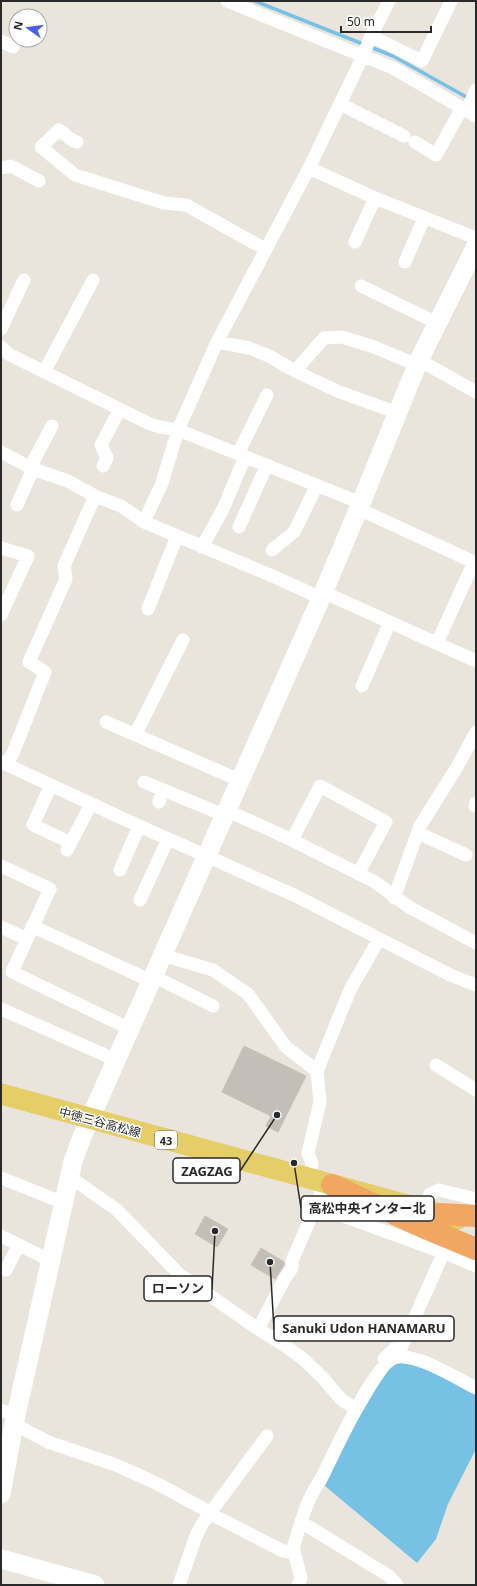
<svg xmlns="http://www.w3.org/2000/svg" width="477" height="1586" viewBox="0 0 477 1586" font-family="'Noto Sans','Noto Sans JP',sans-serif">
<rect width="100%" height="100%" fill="#eae5dc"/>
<path fill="#77c2e4" d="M 398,1362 L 421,1366 L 476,1394 L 476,1449 L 448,1504 L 436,1539 L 417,1563 L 325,1486 L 345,1441 L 376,1389 L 389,1369 Z"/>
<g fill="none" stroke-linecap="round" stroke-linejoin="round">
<path stroke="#77c2e4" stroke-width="3.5" d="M 255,1 L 393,56 L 470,99"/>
</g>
<path fill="#c3bfb8" stroke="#c5c1b6" d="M 244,1046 L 306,1076 L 278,1132 L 266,1126 L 271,1116 L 222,1092 Z
M 205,1216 L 228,1229 L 217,1247 L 195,1234 Z
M 261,1248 L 284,1262 L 284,1265 L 275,1279 L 251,1265 Z"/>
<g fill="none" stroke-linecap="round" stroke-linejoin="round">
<path stroke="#fff" stroke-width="13" d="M 227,1 L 393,68 L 476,116
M 389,1 L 371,36 L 422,61 L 451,1
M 1,41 L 13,47
M 340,104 L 404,136
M 467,110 L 476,90
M 77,142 C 69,140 66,134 59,130 L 41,147 L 75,175 L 164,203 L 186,205 L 265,249
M 415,142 L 436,155 L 462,108
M 1,168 L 11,166 L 39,181
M 309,168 L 375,198 L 476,238
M 355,242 L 375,198
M 405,262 L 424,218
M 361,286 L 437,323
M 1,329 L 24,280
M 217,342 L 249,348 L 269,356 L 295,371 L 337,391 L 398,413
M 1,347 L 10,355 L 148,423 L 159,427 L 178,430 L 361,503
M 419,360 L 476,392
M 295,371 L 324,338 L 342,337 L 374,347 L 417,365
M 44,372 L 93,280
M 1,452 L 33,469 L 68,481 L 95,496 L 121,506 L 144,522
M 238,454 L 267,395
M 103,466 L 107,458 L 101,445 L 120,409
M 17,505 L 33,469 L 34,460 L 52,426
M 359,509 L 476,563
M 239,527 L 267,465
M 202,547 L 223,509 L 245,457
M 1,548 L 28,556 L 1,615
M 272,550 L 294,532 L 317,485
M 323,592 L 476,661
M 321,598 L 277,578 L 144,522 L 162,483 L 178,430 L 217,342 L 309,168 L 363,56 L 371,36
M 148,609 L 177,536
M 437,643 L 474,562
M 362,686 L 390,622
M 106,722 L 239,780
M 135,735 L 183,640
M 1,762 L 139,826 L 296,896 L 450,975 L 476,985
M 7,764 L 13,753 L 45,672 L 29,662 L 66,579 L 64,566 L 95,496
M 144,782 L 224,815
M 51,785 L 33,825 L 71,843
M 159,802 L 163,790
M 476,803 L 475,806 L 476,806
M 226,810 L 292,840 L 375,882 L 409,907 L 476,943
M 418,833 L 466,855
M 292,840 L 320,786 L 386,822 L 358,874
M 67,850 L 91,804
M 1,866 L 50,889 L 27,939 L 1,927
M 120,870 L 139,826
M 394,898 L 420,826 L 457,767 L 476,732
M 140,900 L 168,839
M 32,926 L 151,981
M 27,939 L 12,972 L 130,1029
M 162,955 L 213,970 L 248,994 L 286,1047 L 317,1071 L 320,1102 L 308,1153 L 312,1163 L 309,1179
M 153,976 L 213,1006
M 1,1009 L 116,1060
M 436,1065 L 476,1090
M 317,1071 L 350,990 L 379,939
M 70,1177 L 117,1210 L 179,1274 L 258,1329
M 1,1178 L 64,1203
M 320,1182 L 321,1199 L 329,1211 L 450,1255 L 476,1266
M 325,1207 L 311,1217 L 292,1261 L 292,1268 L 285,1278 L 258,1329 L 284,1345 L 302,1358 L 321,1376 L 342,1400 L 356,1409
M 424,1210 L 430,1194 L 439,1190 L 476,1199
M 1,1236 L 51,1261
M 6,1270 L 18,1246
M 384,1359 L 394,1349 L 402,1346 L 446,1247
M 1,1410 L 16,1416
M 14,1424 L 48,1442 L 116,1465 L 156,1483 L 204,1509 L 209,1513 L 283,1551 L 290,1552 L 293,1548
M 301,1522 C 304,1514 306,1506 310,1498 C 313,1491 318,1484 322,1477 C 333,1456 375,1360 397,1357 C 418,1354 456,1378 476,1388
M 179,1585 L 196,1536 L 202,1524 L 267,1436
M 298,1585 L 301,1578 L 293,1548 L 301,1522 L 389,1576 L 397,1585"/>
<path stroke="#fff" stroke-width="19" d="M 1,1494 L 14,1424 L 73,1161 L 82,1137 L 321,598 L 361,503 L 419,360 L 476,246
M 1,1559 L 95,1585"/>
<path stroke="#e5cd67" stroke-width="21" d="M 1,1094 L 458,1219"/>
<path stroke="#f1a661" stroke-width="22" d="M 332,1185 L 423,1227 L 476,1249
M 441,1214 L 476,1216"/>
</g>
<g text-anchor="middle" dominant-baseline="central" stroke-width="3" stroke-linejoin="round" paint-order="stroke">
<rect fill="#fff" stroke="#696969" stroke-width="1" x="155" y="1131" width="22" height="18" rx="3"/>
<g font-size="11" font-weight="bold" fill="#292929">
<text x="166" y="1140">43</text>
</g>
<g font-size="12" fill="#292929" stroke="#fff">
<text transform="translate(100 1122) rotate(15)">中徳三谷高松線</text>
</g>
</g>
<path fill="none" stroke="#292929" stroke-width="1.5" d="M277 1115L240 1171M294 1163L301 1208M215 1231L212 1289M270 1262L274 1329"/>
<g fill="#292929" stroke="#fff" stroke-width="1.5">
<circle cx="277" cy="1115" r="4"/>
<circle cx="294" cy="1163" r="4"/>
<circle cx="215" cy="1231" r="4"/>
<circle cx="270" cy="1262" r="4"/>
</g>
<g fill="#fff" stroke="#292929" stroke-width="1.5">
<rect x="173" y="1158" width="67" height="25" rx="4"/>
<rect x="301" y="1196" width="133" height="25" rx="4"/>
<rect x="144" y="1276" width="68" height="25" rx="4"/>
<rect x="274" y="1316" width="180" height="25" rx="4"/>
</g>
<g font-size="13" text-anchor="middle" font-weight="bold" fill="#292929">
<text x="207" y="1176">ZAGZAG</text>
<text x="367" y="1213">高松中央インター北</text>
<text x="178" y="1293">ローソン</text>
<text x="364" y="1333">Sanuki Udon HANAMARU</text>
</g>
<rect width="477" height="1586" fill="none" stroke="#292929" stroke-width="4"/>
<g transform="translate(28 28) rotate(284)"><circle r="19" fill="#ffffff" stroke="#a9a9a9"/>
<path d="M0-3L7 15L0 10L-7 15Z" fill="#495fea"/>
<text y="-6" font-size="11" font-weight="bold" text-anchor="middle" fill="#292929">N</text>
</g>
<path d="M341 26v6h90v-6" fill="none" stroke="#292929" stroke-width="2"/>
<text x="347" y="26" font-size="12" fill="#292929" stroke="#ffffff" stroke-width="3" paint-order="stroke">50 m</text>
</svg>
